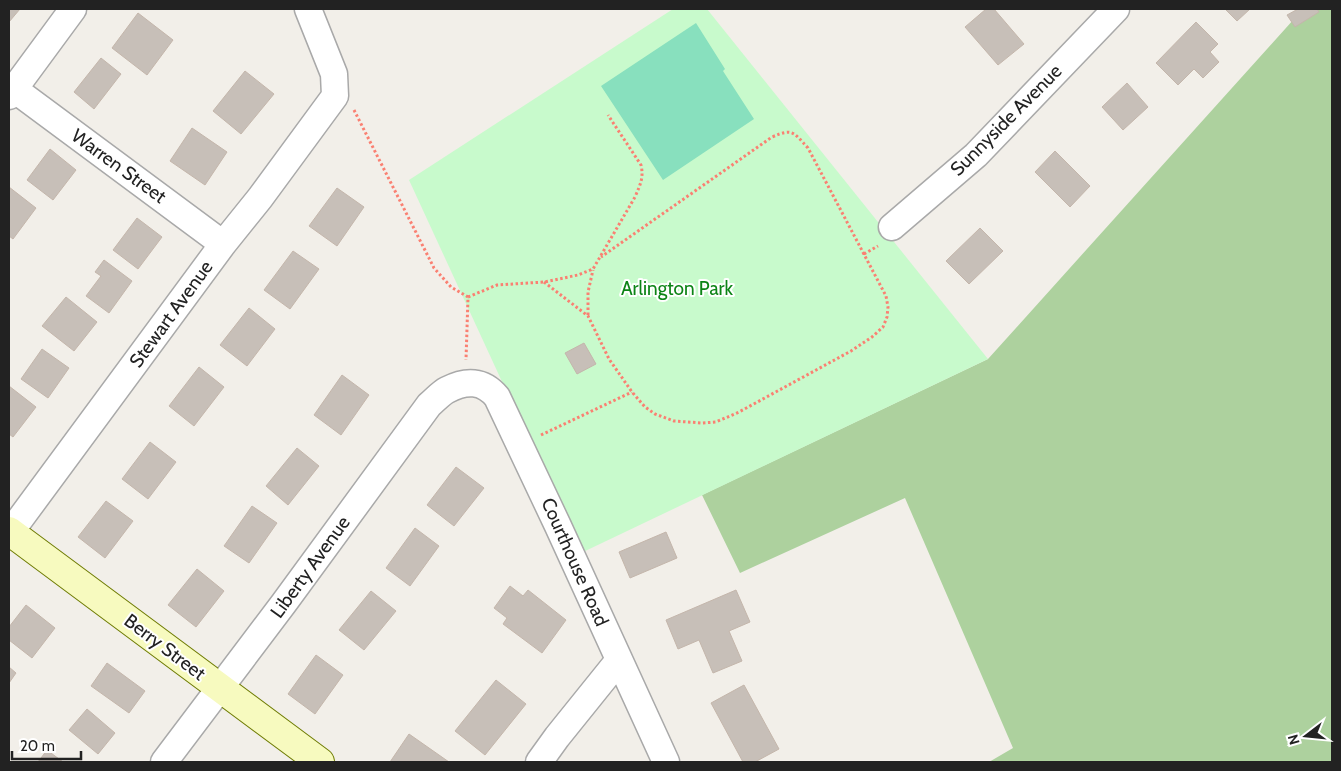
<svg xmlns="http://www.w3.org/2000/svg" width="1341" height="771" viewBox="0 0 1341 771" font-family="Cabin,sans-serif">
<rect width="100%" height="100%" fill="#f2efe9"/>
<path fill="#add19e" d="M 1303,9 L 1332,9 L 1332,762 L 989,762 L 1013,748 L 905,498 L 740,573 L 702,495 L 988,359 Z"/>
<path fill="#c8facc" d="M 673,9 L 707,9 L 988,359 L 581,553 L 409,180 Z"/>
<path fill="#88e0be" d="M 696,23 L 725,69 L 723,71 L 754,119 L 663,180 L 601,86 Z"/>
<path fill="#c7bfb8" stroke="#c4b6ab" d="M 9,9 L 20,9 L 9,22 Z
M 986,9 L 994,9 L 1024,44 L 998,65 L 965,27 Z
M 1225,9 L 1250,9 L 1237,21 Z
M 1298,9 L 1317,9 L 1319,12 L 1295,27 L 1287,15 Z
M 138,13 L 173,40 L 147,75 L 112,48 Z
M 1196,22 L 1218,44 L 1210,52 L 1219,62 L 1203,78 L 1194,69 L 1178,85 L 1156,63 Z
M 101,58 L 121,74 L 94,109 L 74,92 Z
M 245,71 L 274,94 L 241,134 L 213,111 Z
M 1127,83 L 1148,107 L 1123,130 L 1102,107 Z
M 192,128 L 227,152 L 205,185 L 170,161 Z
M 50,149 L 76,170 L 53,200 L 27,180 Z
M 1055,151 L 1090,186 L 1070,207 L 1035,172 Z
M 9,187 L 36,208 L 13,239 L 9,236 Z
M 337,188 L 364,207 L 337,246 L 309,226 Z
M 137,218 L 162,237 L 138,269 L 113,250 Z
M 980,228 L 1003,251 L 969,284 L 946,261 Z
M 293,251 L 319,269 L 290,309 L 264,290 Z
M 104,260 L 132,281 L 109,313 L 86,296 L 101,276 L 95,272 Z
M 66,297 L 97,322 L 74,351 L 42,326 Z
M 249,308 L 275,329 L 247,366 L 220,345 Z
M 584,343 L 596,364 L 577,374 L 565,353 Z
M 42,349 L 69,368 L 48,398 L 21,379 Z
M 199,367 L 224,387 L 194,426 L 169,406 Z
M 342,375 L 369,395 L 341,435 L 314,415 Z
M 9,386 L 36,407 L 13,437 L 9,434 Z
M 150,442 L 176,462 L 148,499 L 122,479 Z
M 297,448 L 319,466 L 288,505 L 266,486 Z
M 456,467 L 484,488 L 454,526 L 427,505 Z
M 106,501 L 133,521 L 105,558 L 78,537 Z
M 252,506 L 277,523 L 249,563 L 224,546 Z
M 415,528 L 439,546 L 410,586 L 386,568 Z
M 666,532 L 677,558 L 630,578 L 619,552 Z
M 197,569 L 224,591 L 196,627 L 168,605 Z
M 510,586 L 523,596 L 528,590 L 566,620 L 542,653 L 503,624 L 507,618 L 494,608 Z
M 736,590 L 750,622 L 729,631 L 742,661 L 713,673 L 699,640 L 678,649 L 666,620 Z
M 371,591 L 396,611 L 364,650 L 339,630 Z
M 26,605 L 55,628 L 32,658 L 9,640 L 9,627 Z
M 316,655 L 343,675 L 315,714 L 288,694 Z
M 107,663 L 145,691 L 129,713 L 91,686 Z
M 9,667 L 16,673 L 9,683 Z
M 496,680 L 526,704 L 485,755 L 455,731 Z
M 744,685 L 779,749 L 755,762 L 743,762 L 711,703 Z
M 87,709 L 115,733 L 98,754 L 69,730 Z
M 409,734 L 449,762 L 390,762 Z
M 47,750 L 63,762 L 38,762 Z"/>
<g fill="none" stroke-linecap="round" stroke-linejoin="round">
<g stroke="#a9a9a9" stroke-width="29">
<path id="street" d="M 14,89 L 223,244
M 9,96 L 73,9
M 892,227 L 976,155 L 1116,9
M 9,534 L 223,244 L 260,198 L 335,96 L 334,74 L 308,9
M 164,762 L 284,603 L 429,405 C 435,400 441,393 447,390 C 466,380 483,380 497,397 L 558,526 L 666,762
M 539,762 L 557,737 L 619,660"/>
</g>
<g stroke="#707d05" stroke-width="30">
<path id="secondary" d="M 9,531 L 320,762"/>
</g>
<path stroke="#fa8072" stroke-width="3" stroke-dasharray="2.5 2.5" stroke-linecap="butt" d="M 354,110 L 434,268 L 451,287 L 468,297 L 466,360
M 864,254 L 878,246
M 544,282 L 588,316 L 609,359 L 632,392 L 645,407 L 655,414 L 674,421 L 702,423 L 716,422 L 739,412 L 851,351 L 872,337 L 883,327 L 887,317 L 888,307 L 886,296 L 808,148 C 793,132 793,128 772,137 L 601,257
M 468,297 L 497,285 L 544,282 L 578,275 L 593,269 L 635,197 C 640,185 644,178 641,165 L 608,115
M 588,315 L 588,292 L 593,270
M 541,435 L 632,392"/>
<use href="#street" stroke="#fff" stroke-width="26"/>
<use href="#secondary" stroke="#f7fabf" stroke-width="28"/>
</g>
<g text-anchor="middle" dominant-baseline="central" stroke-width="4" stroke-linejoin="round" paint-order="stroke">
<g font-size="19" fill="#222" stroke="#fff">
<text transform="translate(1006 120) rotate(-45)">Sunnyside Avenue</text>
<text transform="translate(119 166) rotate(36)">Warren Street</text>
<text transform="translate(171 314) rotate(-54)">Stewart Avenue</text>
<text transform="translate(575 562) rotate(66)">Courthouse Road</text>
<text transform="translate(310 567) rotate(-54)">Liberty Avenue</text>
<text transform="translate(165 647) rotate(37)">Berry Street</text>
</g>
<g font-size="19" fill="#0c8416" stroke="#fff">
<text x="677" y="288">Arlington Park</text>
</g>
</g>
<rect width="1341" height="771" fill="none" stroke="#222222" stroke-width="20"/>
<g transform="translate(1306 736) rotate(254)" stroke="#ffffff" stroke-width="4" paint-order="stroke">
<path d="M0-4L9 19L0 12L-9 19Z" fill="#222222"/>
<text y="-8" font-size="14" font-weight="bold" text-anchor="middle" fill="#222222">N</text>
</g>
<path d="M12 751v8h69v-8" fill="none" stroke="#222222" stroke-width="2.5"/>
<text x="20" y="751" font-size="15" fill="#222222" stroke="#ffffff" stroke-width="4" paint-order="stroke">20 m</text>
</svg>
